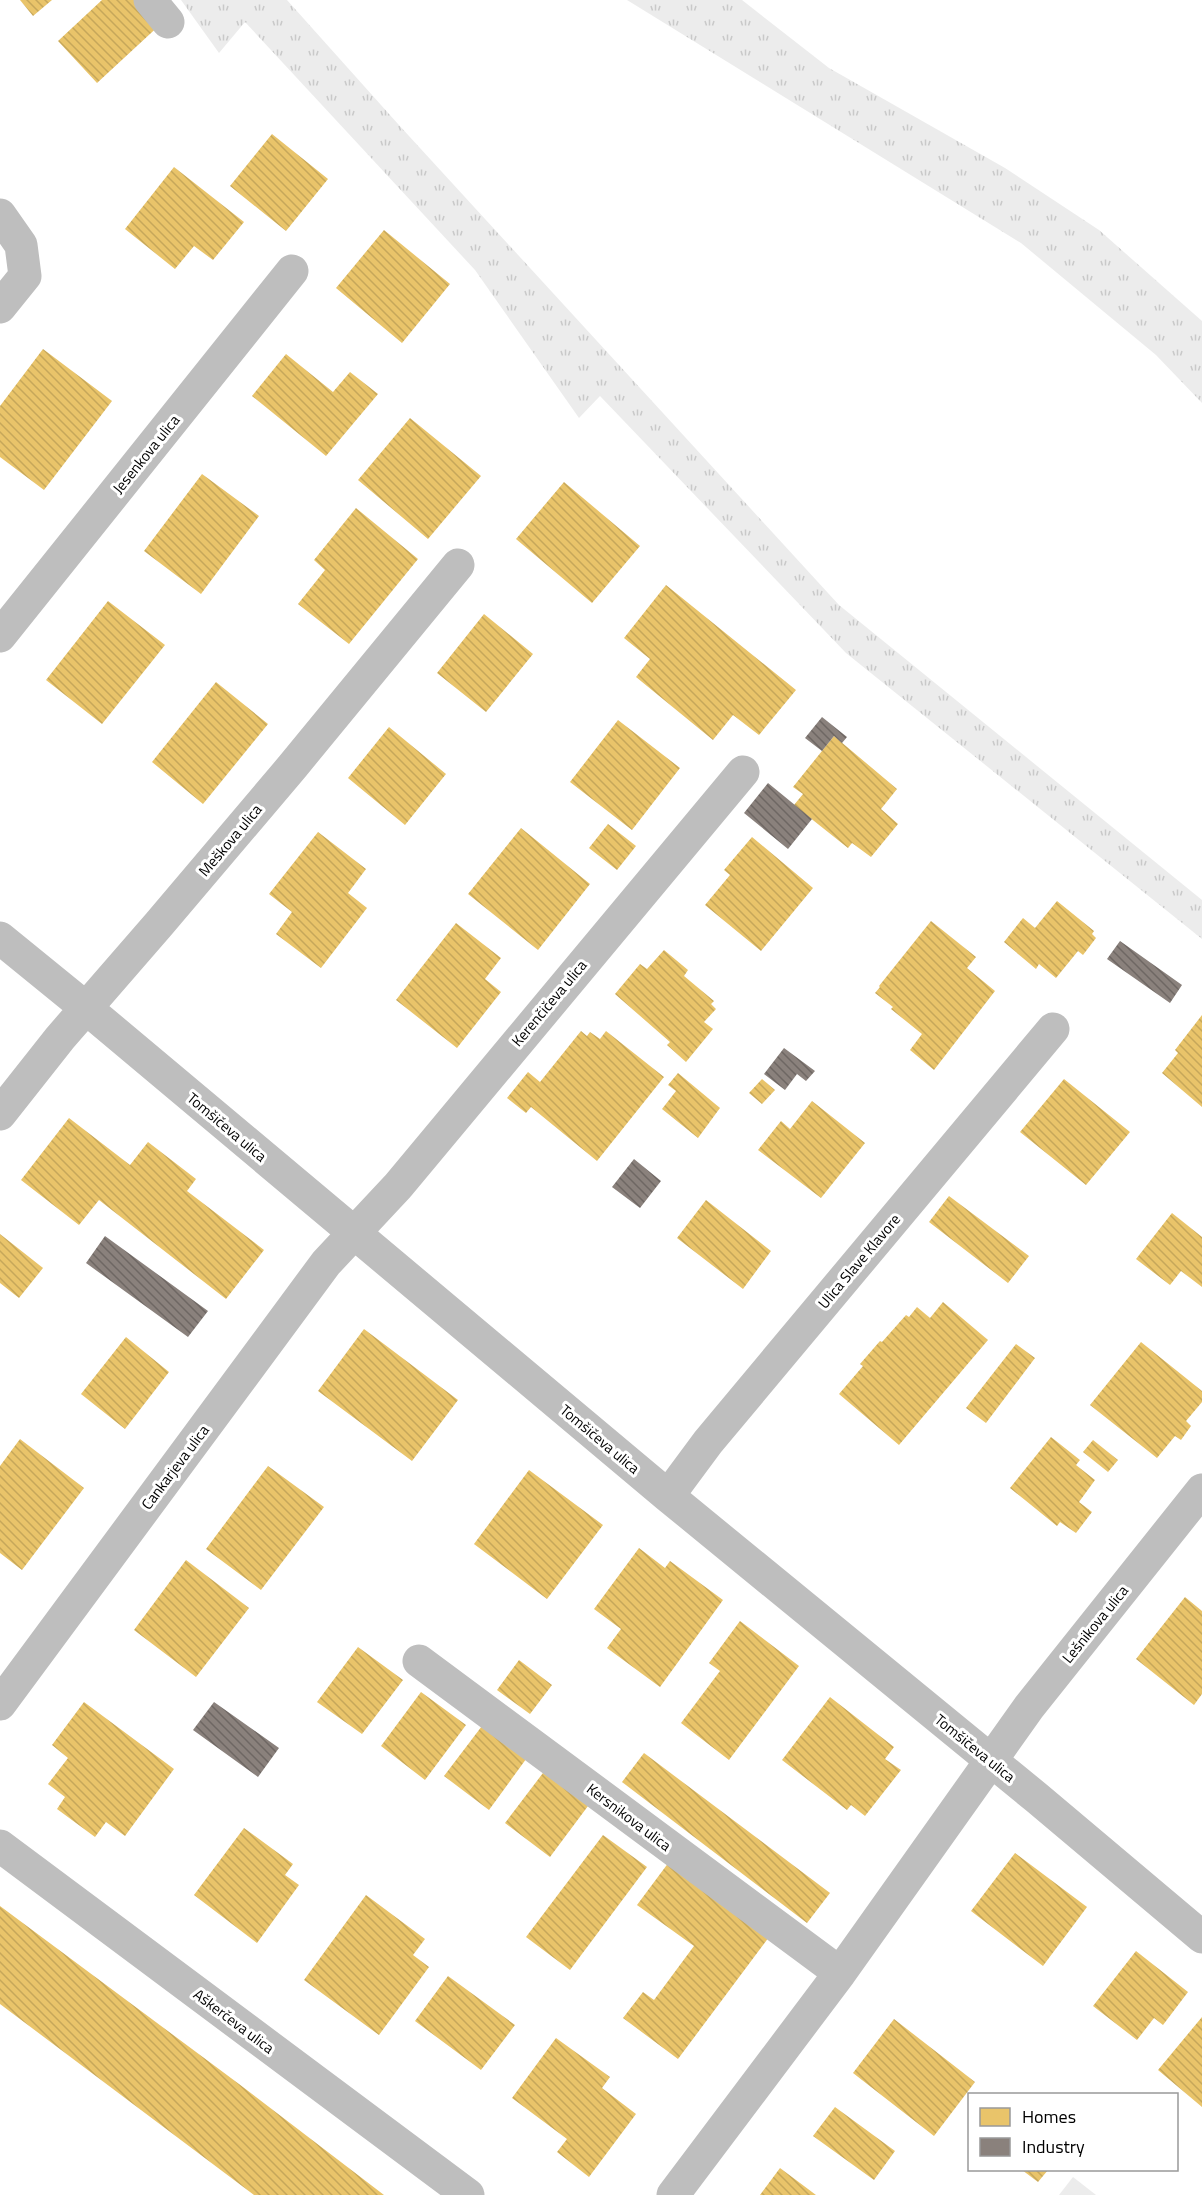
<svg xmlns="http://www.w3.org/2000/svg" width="1202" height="2195" viewBox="0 0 1202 2195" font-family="'Titillium Web',sans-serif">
<defs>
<pattern id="grass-tufts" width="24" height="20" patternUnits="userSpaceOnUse" patternTransform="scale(1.5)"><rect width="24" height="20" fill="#ececec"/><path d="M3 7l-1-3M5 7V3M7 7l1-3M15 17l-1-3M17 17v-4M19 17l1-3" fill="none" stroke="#c9c9c9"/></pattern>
<pattern id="homes-back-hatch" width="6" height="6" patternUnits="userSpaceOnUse" patternTransform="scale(1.5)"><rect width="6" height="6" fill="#e9c46a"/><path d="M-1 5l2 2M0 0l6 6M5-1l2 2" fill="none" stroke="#c6a75a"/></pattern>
<pattern id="industry-back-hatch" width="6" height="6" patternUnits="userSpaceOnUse" patternTransform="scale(1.5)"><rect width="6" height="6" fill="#8a817c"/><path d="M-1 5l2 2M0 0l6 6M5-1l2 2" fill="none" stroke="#6e6763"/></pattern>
</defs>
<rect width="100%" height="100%" fill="#fff"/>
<path fill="url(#grass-tufts)" d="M 181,0 L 287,0 L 398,124 L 839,605 L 1202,900 L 1202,939 L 846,653 L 600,396 L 579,418 L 475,270 L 245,22 L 219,53 Z
M 627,0 L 742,0 L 829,68 L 1005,168 L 1099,230 L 1202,321 L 1202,403 L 1156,355 L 1021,243 Z"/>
<path fill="#ececec" d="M 1073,2177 L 1096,2195 L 1059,2195 Z"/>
<path fill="url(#homes-back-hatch)" d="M 20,0 L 52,0 L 33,16 Z
M 102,0 L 144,0 L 164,21 L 97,83 L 58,41 Z
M 272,134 L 328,179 L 286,231 L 230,186 Z
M 174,167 L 244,222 L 213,260 L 194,246 L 175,269 L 125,229 Z
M 384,230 L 450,284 L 402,343 L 336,288 Z
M 43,349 L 112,401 L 44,490 L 0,457 L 0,406 Z
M 286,354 L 333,392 L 350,372 L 378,394 L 326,456 L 252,396 Z
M 410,418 L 481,476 L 428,539 L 358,480 Z
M 202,474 L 259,516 L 201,594 L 144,551 Z
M 564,482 L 640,546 L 592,603 L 516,539 Z
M 356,508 L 418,559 L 349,644 L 298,604 L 325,570 L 314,560 Z
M 666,585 L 796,690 L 759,735 L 733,715 L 713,740 L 636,677 L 650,659 L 624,638 Z
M 108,601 L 165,645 L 102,724 L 46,680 Z
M 484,614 L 533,654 L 486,712 L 437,673 Z
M 216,682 L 268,724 L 203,804 L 152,762 Z
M 618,720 L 680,768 L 632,830 L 570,782 Z
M 389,727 L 446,774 L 405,825 L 348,778 Z
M 834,736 L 897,789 L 881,809 L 898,824 L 871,857 L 852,843 L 848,848 L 794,805 L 803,794 L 793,787 Z
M 608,824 L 636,846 L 617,870 L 589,848 Z
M 521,828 L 590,884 L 538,950 L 468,894 Z
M 318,832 L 366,869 L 348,893 L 367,908 L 321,968 L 276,934 L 292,912 L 269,894 Z
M 752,837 L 813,888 L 761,951 L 705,905 L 730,875 L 724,870 Z
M 1057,901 L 1094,931 L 1092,934 L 1096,938 L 1083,955 L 1078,951 L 1056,978 L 1039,964 L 1036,969 L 1004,942 L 1023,918 L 1035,928 Z
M 931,921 L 976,957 L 967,968 L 995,991 L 934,1070 L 910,1050 L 922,1034 L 891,1009 L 893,1007 L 875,993 L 880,987 L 879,986 Z
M 456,923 L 501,958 L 485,979 L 501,992 L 457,1048 L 396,1000 Z
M 664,950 L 688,970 L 684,976 L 714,1001 L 711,1004 L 716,1009 L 704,1022 L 713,1029 L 686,1062 L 667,1045 L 670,1042 L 615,994 L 640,964 L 647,969 Z
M 1202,1015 L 1202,1107 L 1162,1073 L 1178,1053 L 1175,1050 Z
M 581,1031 L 587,1036 L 590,1032 L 600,1039 L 606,1031 L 664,1077 L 597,1161 L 531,1107 L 526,1113 L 507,1098 L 528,1072 L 540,1082 Z
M 678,1073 L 720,1108 L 698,1138 L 662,1109 L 676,1091 L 668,1085 Z
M 762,1079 L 775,1090 L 762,1104 L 749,1093 Z
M 1064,1079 L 1130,1132 L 1086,1185 L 1020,1132 Z
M 812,1101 L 865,1143 L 821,1198 L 758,1150 L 781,1121 L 790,1129 Z
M 69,1118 L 130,1165 L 148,1142 L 196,1179 L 187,1191 L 264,1250 L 226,1299 L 99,1200 L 79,1225 L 21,1180 Z
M 949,1196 L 1029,1256 L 1008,1283 L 929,1222 Z
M 706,1200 L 771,1251 L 743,1289 L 677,1238 Z
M 1172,1213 L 1202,1237 L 1202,1287 L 1181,1271 L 1170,1285 L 1136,1259 Z
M 0,1234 L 43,1268 L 19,1298 L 0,1283 Z
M 943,1302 L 988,1340 L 899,1445 L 839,1394 L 863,1366 L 860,1364 L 880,1341 L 882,1342 L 906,1315 L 909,1317 L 917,1307 L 930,1318 Z
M 364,1329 L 458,1400 L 412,1461 L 318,1391 Z
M 126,1337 L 169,1372 L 125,1429 L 81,1394 Z
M 1141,1342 L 1202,1391 L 1202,1402 L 1186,1421 L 1191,1426 L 1181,1440 L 1175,1436 L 1157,1458 L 1090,1405 Z
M 1016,1344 L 1035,1358 L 986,1423 L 966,1408 Z
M 1051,1437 L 1080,1460 L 1076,1465 L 1095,1480 L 1079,1502 L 1092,1512 L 1076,1533 L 1060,1522 L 1057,1526 L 1010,1488 Z
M 20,1439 L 84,1488 L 22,1570 L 0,1553 L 0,1466 Z
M 1093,1440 L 1118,1460 L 1108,1472 L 1083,1452 Z
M 268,1466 L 324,1507 L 261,1590 L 206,1549 Z
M 529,1470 L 603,1525 L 547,1599 L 474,1544 Z
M 639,1548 L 665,1568 L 670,1561 L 723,1600 L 660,1687 L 607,1648 L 621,1629 L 594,1609 Z
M 186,1560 L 249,1608 L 196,1677 L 134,1630 Z
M 1185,1597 L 1202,1611 L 1202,1694 L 1194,1705 L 1136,1659 Z
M 740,1621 L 799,1666 L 729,1760 L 681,1723 L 720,1671 L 709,1663 Z
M 358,1647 L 403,1680 L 362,1734 L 317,1702 Z
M 519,1660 L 552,1685 L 530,1714 L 497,1690 Z
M 421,1692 L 466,1725 L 425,1780 L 381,1746 Z
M 830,1697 L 894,1747 L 885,1759 L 901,1770 L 865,1816 L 851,1805 L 847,1810 L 782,1760 Z
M 84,1702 L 174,1769 L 125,1836 L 106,1822 L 95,1837 L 57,1809 L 65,1797 L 48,1784 L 68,1758 L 52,1745 Z
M 485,1722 L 529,1755 L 489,1810 L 444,1776 Z
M 644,1753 L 830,1893 L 807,1923 L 622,1782 Z
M 546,1769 L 591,1802 L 550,1857 L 505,1823 Z
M 244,1828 L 293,1864 L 285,1875 L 299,1885 L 257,1943 L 194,1895 Z
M 603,1835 L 647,1867 L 570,1970 L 526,1937 Z
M 1015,1853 L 1087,1907 L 1043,1966 L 971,1911 Z
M 669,1862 L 769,1937 L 678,2059 L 623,2018 L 643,1992 L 654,2000 L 694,1946 L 637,1905 Z
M 366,1895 L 425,1939 L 413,1955 L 429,1967 L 379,2035 L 304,1980 Z
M 0,1906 L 239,2084 L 384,2195 L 254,2195 L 0,2004 Z
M 1136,1951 L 1188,1992 L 1163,2025 L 1154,2018 L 1137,2040 L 1093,2006 Z
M 448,1976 L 515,2025 L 481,2070 L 415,2021 Z
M 1202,2017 L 1202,2107 L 1158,2070 Z
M 894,2019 L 975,2082 L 934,2136 L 853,2073 Z
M 556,2038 L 610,2077 L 602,2088 L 636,2114 L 589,2177 L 557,2152 L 567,2139 L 512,2098 Z
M 835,2107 L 895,2151 L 874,2180 L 813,2136 Z
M 780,2168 L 816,2195 L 760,2195 Z
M 1022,2170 L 1048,2170 L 1038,2182 Z"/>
<path fill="url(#industry-back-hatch)" d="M 822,717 L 847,737 L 842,743 L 834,736 L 822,751 L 805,738 Z
M 768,783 L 812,819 L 788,849 L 744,813 Z
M 1120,941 L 1182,985 L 1170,1003 L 1107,959 Z
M 784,1048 L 815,1071 L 806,1081 L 797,1074 L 785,1090 L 764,1074 Z
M 634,1159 L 661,1181 L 640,1208 L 612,1187 Z
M 105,1236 L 208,1311 L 188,1337 L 86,1263 Z
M 214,1702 L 279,1748 L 258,1777 L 193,1730 Z"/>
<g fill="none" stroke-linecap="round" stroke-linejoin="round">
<path stroke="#bebebe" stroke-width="33" d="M 150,0 L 168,22
M 0,215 L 21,245 L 25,276 L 0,307
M 0,636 L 292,271
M 0,938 L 86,1008 L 668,1496 L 1037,1798 L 1202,1937
M 0,1114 L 60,1038 L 159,924 L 292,767 L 458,565
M 668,1496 L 708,1442 L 1053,1029
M 419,1661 L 840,1973
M 0,1704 L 326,1263 L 398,1186 L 743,772
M 0,1846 L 468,2195
M 673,2195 L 840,1973 L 1029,1707 L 1202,1490"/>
</g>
<g text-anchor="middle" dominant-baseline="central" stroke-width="6" stroke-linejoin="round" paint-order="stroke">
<g font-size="15" fill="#000" stroke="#fff">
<text transform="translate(146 454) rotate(-51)">Jesenkova ulica</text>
<text transform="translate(230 840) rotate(-50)">Meškova ulica</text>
<text transform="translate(549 1003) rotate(-50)">Kerenčičeva ulica</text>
<text transform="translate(227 1127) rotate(40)">Tomšičeva ulica</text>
<text transform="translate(859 1261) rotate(-50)">Ulica Slave Klavore</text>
<text transform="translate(600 1439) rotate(40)">Tomšičeva ulica</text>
<text transform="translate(175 1467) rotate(-53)">Cankarjeva ulica</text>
<text transform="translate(1095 1624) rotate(-51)">Lešnikova ulica</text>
<text transform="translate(975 1748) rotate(39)">Tomšičeva ulica</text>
<text transform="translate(629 1817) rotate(37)">Kersnikova ulica</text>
<text transform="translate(234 2021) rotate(37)">Aškerčeva ulica</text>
</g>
</g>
<rect x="968" y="2093" width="210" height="78" fill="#ffffff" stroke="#999999" stroke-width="1.5"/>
<rect x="980" y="2108" width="30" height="18" fill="#e9c46a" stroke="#999999" stroke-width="1.5"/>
<text x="1022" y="2123" font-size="18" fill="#000000">Homes</text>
<rect x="980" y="2138" width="30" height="18" fill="#8a817c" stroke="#999999" stroke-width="1.5"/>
<text x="1022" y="2153" font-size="18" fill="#000000">Industry</text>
</svg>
